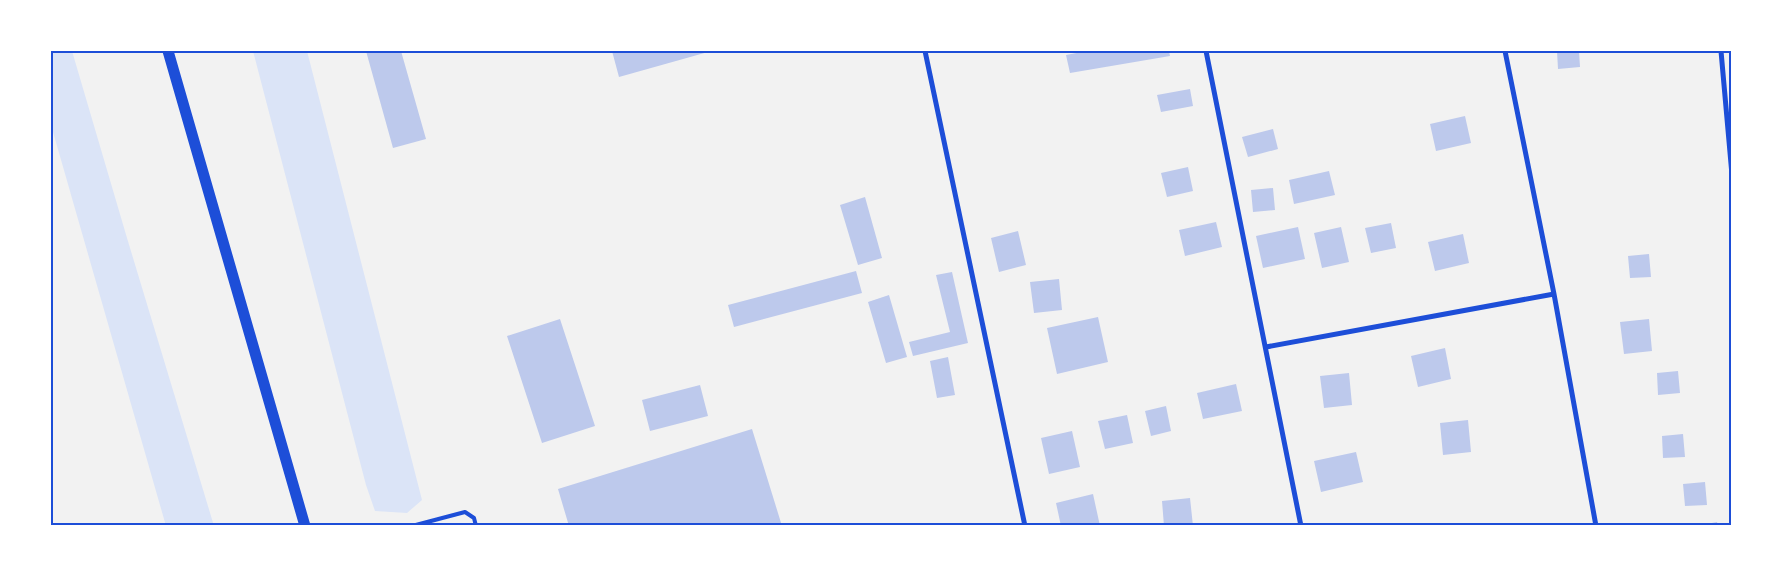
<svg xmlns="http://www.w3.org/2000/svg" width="1783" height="577" viewBox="0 0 1783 577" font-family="Bitter,serif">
<rect width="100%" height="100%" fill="#f2f2f2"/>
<path fill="#dbe4f7" d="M 51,51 L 72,51 L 127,238 L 214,526 L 166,526 L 51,125 Z
M 253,51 L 307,51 L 422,500 L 407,513 L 375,511 L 366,485 Z"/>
<path fill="#bdc9ec" d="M 366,51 L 401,51 L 426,139 L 393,148 Z
M 612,51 L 708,51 L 708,52 L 619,77 Z
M 1087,51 L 1169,51 L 1170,56 L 1070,73 L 1066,55 Z
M 1557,51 L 1579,51 L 1580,67 L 1558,69 Z
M 1190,89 L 1193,106 L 1161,112 L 1157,95 Z
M 1465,116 L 1471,143 L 1436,151 L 1430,124 Z
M 1273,129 L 1278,149 L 1248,157 L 1242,137 Z
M 1188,167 L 1193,191 L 1167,197 L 1161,173 Z
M 1329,171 L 1335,195 L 1294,204 L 1289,180 Z
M 1273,188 L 1275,210 L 1253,212 L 1251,190 Z
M 865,197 L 882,258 L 858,265 L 840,205 Z
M 1216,222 L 1222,247 L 1185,256 L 1179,230 Z
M 1391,223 L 1396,248 L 1371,253 L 1365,228 Z
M 1298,227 L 1305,259 L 1263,268 L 1256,236 Z
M 1341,227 L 1349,262 L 1322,268 L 1314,233 Z
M 1018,231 L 1026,265 L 999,272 L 991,238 Z
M 1463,234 L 1469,263 L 1435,271 L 1428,242 Z
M 1649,254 L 1651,277 L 1630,278 L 1628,256 Z
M 856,271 L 862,293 L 734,327 L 728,305 Z
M 952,272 L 968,343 L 913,356 L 909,342 L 950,332 L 936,275 Z
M 1059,279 L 1062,310 L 1034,313 L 1030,282 Z
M 889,295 L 907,357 L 886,363 L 868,302 Z
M 1098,317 L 1108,362 L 1057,374 L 1047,328 Z
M 560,319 L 595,426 L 542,443 L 507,336 Z
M 1649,319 L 1652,351 L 1624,354 L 1620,322 Z
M 1445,348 L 1451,379 L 1418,387 L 1411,356 Z
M 948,357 L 955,395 L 937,398 L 930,361 Z
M 1678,371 L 1680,393 L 1658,395 L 1657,373 Z
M 1349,373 L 1352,405 L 1324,408 L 1320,376 Z
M 1236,384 L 1242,411 L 1203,419 L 1197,393 Z
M 700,385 L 708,416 L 650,431 L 642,400 Z
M 1166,406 L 1171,431 L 1151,436 L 1145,411 Z
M 1127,415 L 1133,443 L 1105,449 L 1098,421 Z
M 1468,420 L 1471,452 L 1443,455 L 1440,423 Z
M 752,429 L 782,526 L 569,526 L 558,489 Z
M 1072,431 L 1080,467 L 1049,474 L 1041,438 Z
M 1683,434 L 1685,457 L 1663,458 L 1662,436 Z
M 1356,452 L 1363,482 L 1321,492 L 1314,461 Z
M 1705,482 L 1707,505 L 1685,506 L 1683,484 Z
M 1093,494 L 1100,526 L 1061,526 L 1056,503 Z
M 1190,498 L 1193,526 L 1164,526 L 1162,501 Z
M 1717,522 L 1718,526 L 1701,526 L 1701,525 Z"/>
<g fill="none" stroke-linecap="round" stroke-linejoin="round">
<path stroke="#1d4ed8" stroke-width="4" d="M 412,526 L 465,512 L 474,518 L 476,526"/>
<path stroke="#1d4ed8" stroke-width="5" d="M 925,51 L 1025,526
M 1206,51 L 1301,526
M 1505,51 L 1554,294 L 1596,526
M 1721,51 L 1732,175
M 1266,347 L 1554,294"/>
<path stroke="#1d4ed8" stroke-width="11" d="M 168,51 L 305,526"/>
</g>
<rect width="1783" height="577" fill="none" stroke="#ffffff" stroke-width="105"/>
<rect x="52" y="52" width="1678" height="472" fill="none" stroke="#1d4ed8" stroke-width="2"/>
</svg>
